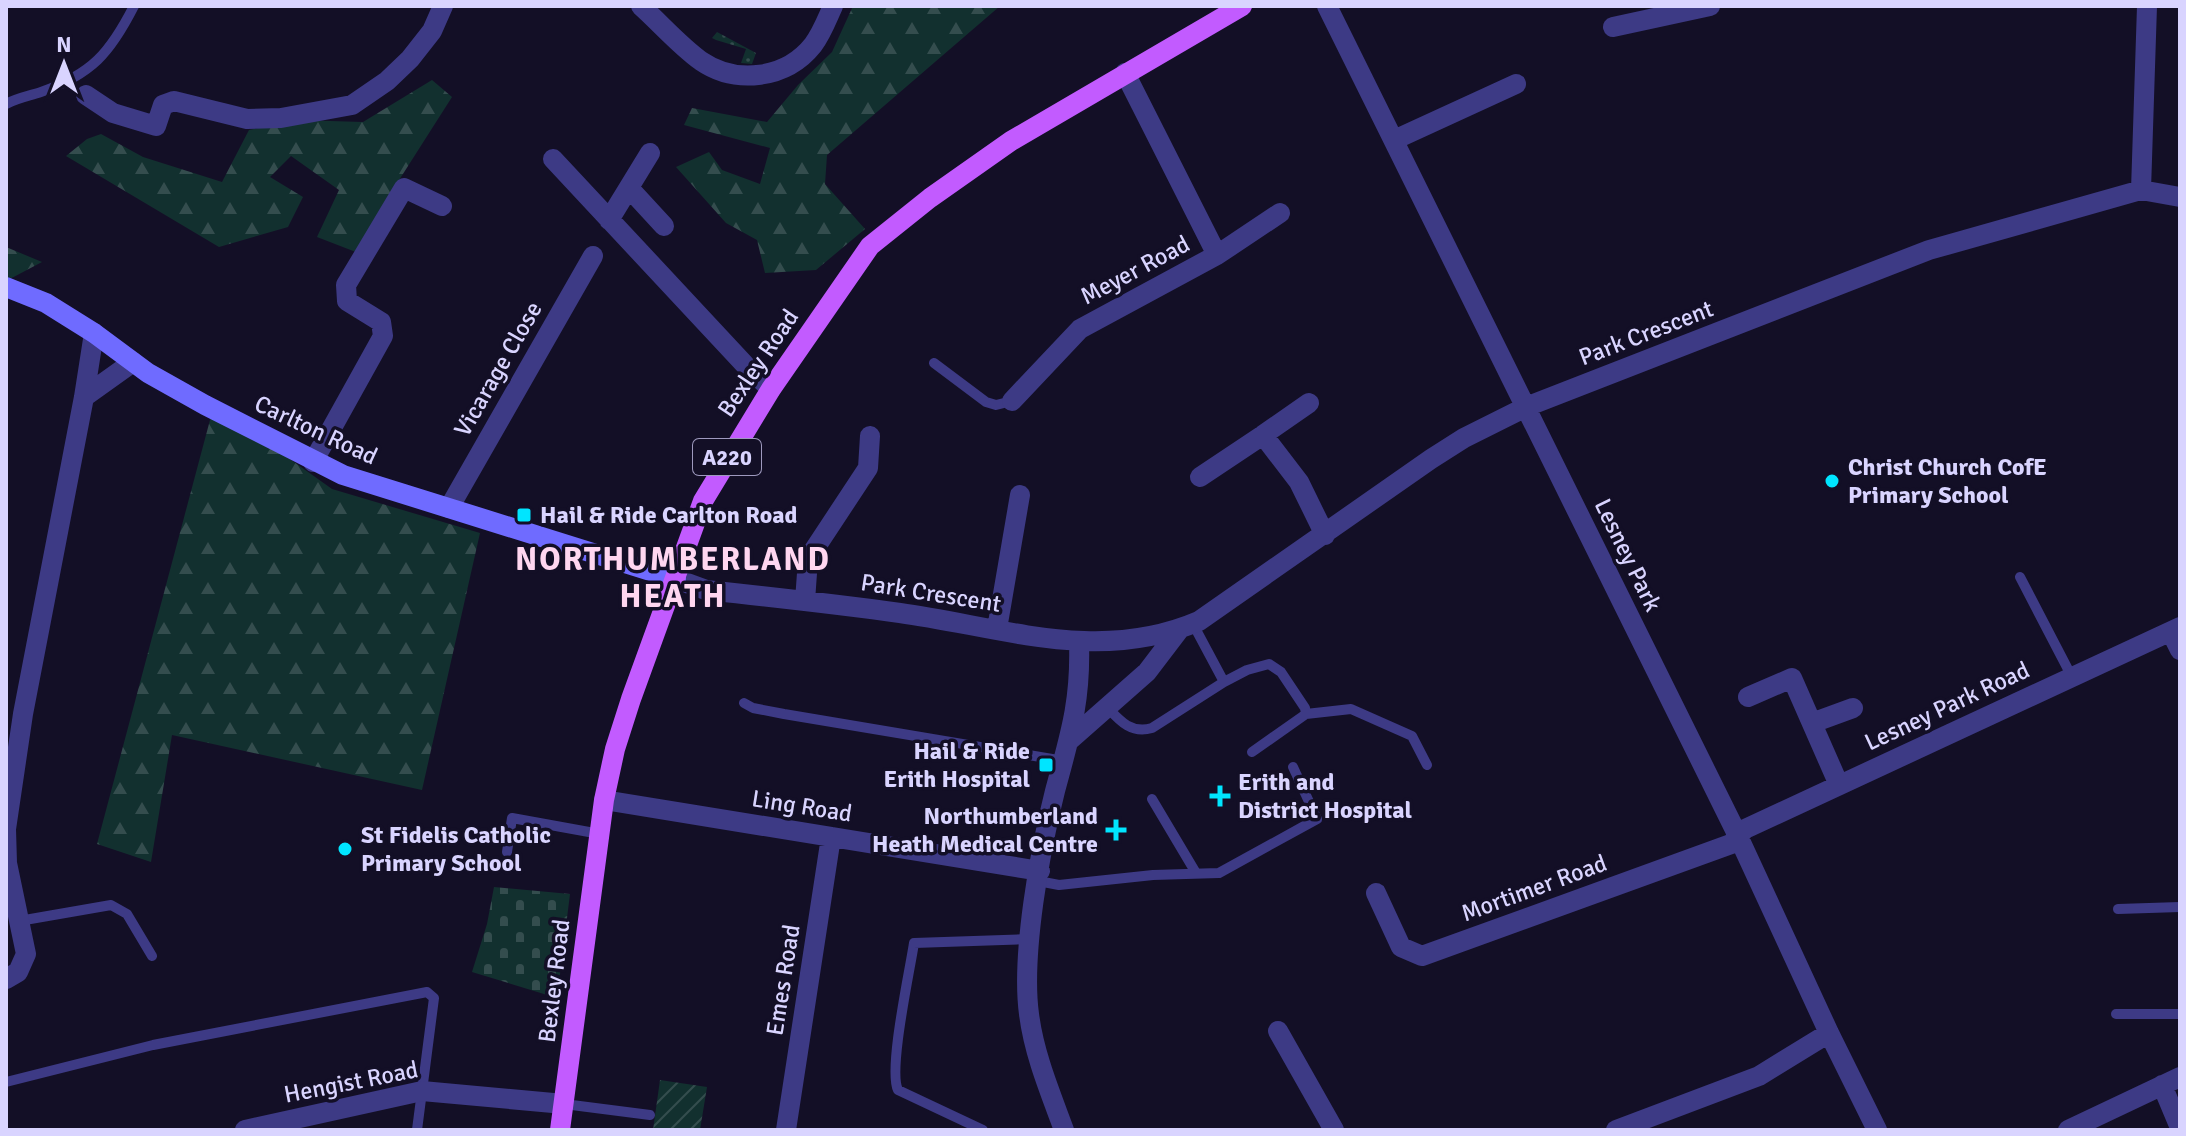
<svg xmlns="http://www.w3.org/2000/svg" width="2186" height="1136" viewBox="0 0 2186 1136" font-family="Signika,sans-serif">
<defs>
<pattern id="grass-dots" width="8" height="8" patternUnits="userSpaceOnUse" patternTransform="scale(2)"><rect width="8" height="8" fill="#12302f"/><path d="M2 2h.1M6 6h.1" fill="none" stroke="#344d4e" stroke-width="1.8" stroke-linecap="round"/></pattern>
<pattern id="forest-firs" width="22" height="20" patternUnits="userSpaceOnUse" patternTransform="scale(2)"><rect width="22" height="20" fill="#12302f"/><path d="M5 1l3.5 6h-7zM16 11l3.5 6h-7z" fill="#344d4e"/></pattern>
<pattern id="cemetery-stones" width="16" height="16" patternUnits="userSpaceOnUse" patternTransform="scale(2)"><rect width="16" height="16" fill="#12302f"/><path d="M2 7V4a2 2 0 0 1 4 0v3zM10 15v-3a2 2 0 0 1 4 0v3z" fill="#344d4e"/></pattern>
<pattern id="garden-furrows" width="10" height="10" patternUnits="userSpaceOnUse" patternTransform="scale(2)"><rect width="10" height="10" fill="#12302f"/><path d="M-1 1l2-2M0 10L10 0M9 11l2-2" fill="none" stroke="#344d4e"/></pattern>
</defs>
<rect width="100%" height="100%" fill="#130f26"/>
<path fill="url(#grass-dots)" d="M 717,32 L 756,53 L 752,64 L 741,63 L 746,49 L 716,40 L 712,38 Z"/>
<path fill="url(#forest-firs)" d="M 853,6 L 1000,6 L 827,155 L 825,184 L 865,229 L 816,270 L 765,273 L 757,240 L 726,223 L 676,167 L 709,152 L 722,170 L 760,184 L 770,148 L 684,125 L 692,108 L 767,122 L 798,85 L 832,52 Z
M 432,80 L 452,97 L 401,177 L 361,254 L 317,237 L 339,190 L 291,156 L 270,177 L 303,197 L 288,227 L 219,247 L 66,156 L 87,139 L 101,134 L 143,157 L 222,182 L 249,130 L 296,120 L 363,122 Z
M 6,247 L 42,262 L 6,281 Z
M 214,405 L 332,489 L 480,533 L 422,790 L 172,735 L 151,862 L 97,844 Z"/>
<path fill="url(#cemetery-stones)" d="M 494,887 L 570,894 L 557,998 L 472,972 L 487,924 Z"/>
<path fill="url(#garden-furrows)" d="M 660,1080 L 707,1087 L 700,1130 L 653,1130 Z"/>
<g fill="none" stroke-linecap="round" stroke-linejoin="round">
<path stroke="#3d3a85" stroke-width="10" d="M 6,104 C 17,98 29,96 41,92 C 92,74 110,53 134,6
M 934,363 L 986,402 L 996,405 L 1012,401
M 2020,577 L 2072,677
M 1193,624 L 1224,682
M 744,703 L 753,708 L 784,714 L 1064,761
M 1107,707 C 1120,721 1131,734 1152,728 L 1224,682 L 1247,670 L 1269,664 L 1281,672 L 1305,708 L 1306,714 L 1252,752
M 1306,714 L 1351,709 L 1412,736 L 1427,765
M 1152,799 L 1196,873
M 507,852 L 512,818 L 600,834
M 1038,881 L 1059,885 L 1153,875 L 1219,873 L 1317,819 L 1293,767
M 2118,909 L 2180,907
M 19,921 L 111,905 L 127,914 L 152,956
M 2116,1014 L 2180,1014
M 6,1082 L 153,1045 L 427,992 L 434,998 L 417,1130
M 564,1104 L 650,1115
M 983,1130 L 898,1090 C 888,1070 910,970 914,943 L 1030,939"/>
<path stroke="#3d3a85" stroke-width="20" d="M 641,6 C 661,24 679,45 701,61 C 736,85 786,79 813,45 C 822,33 827,19 833,6
M 1327,6 L 1738,836 L 1829,1033 L 1877,1130
M 1613,27 L 1710,6
M 1125,73 L 1217,255
M 86,95 L 113,113 L 156,126 L 163,105 L 174,101 L 247,119 L 281,118 L 352,105 L 387,81 L 410,59 L 432,31 L 443,6
M 1394,140 L 1516,84
M 553,159 L 747,367 L 771,389
M 629,188 L 664,226
M 2141,190 L 2147,6
M 609,220 L 650,153
M 84,397 L 133,362
M 1012,401 L 1080,329 L 1217,255 L 1280,213
M 1263,435 L 1309,403
M 313,462 L 383,336 L 381,322 L 347,301 L 346,285 L 404,188 L 442,206
M 1200,477 L 1263,435 L 1299,482 L 1325,535
M 449,508 L 593,256
M 676,579 L 706,590 C 771,597 836,604 900,613 C 1002,627 1099,664 1199,621 L 1431,459 L 1464,438 L 1526,407 L 1929,250 L 2141,190 L 2180,197
M 805,601 L 808,559 L 868,468 L 870,436
M 997,629 L 1020,495
M 2171,632 L 2180,650
M 1748,697 L 1792,678 L 1839,785
M 1812,723 L 1853,708
M 1071,739 L 1147,672 L 1179,630
M 604,800 L 1040,871
M 1376,893 L 1401,947 L 1422,956 L 1731,844 L 1745,829 L 2180,627
M 6,979 L 18,972 L 26,954 L 7,863 L 6,829 L 23,714 L 84,397 L 94,333
M 1278,1031 L 1334,1130
M 2162,1085 L 2180,1128
M 245,1130 L 422,1091 L 564,1104
M 786,1130 L 831,837
M 1064,1130 C 1050,1092 1034,1054 1029,1014 C 1021,955 1040,850 1055,791 C 1070,735 1081,702 1079,642
M 1616,1130 L 1759,1076 L 1829,1033
M 2068,1130 L 2180,1077"/>
<path stroke="#6f6bff" stroke-width="20" d="M 6,287 L 46,303 L 94,333 L 148,373 L 205,405 L 343,475 L 676,579"/>
<path stroke="#c25bff" stroke-width="20" d="M 560,1130 L 604,800 L 615,749 L 631,699 L 703,501 L 771,389 L 870,246 L 930,198 L 1011,141 L 1242,6"/>
</g>
<g fill="#00e5ff" stroke="#130f26" stroke-width="3">
<circle cx="1832" cy="481" r="8"/>
<rect x="516" y="507" width="16" height="16" rx="4"/>
<rect x="1038" y="757" width="16" height="16" rx="4"/>
<path d="M1216 784h8v8h8v8h-8v8h-8v-8h-8v-8h8z"/>
<path d="M1112 818h8v8h8v8h-8v8h-8v-8h-8v-8h8z"/>
<circle cx="345" cy="849" r="8"/>
</g>
<g text-anchor="middle" dominant-baseline="central" stroke-width="7" stroke-linejoin="round" paint-order="stroke">
<rect fill="#130f26" stroke="#9e99be" stroke-width="2" x="693" y="439" width="68" height="36" rx="6"/>
<g font-size="22" font-weight="bold" fill="#d9d4ff">
<text x="727" y="457">A220</text>
</g>
<g font-size="24" fill="#d9d4ff" stroke="#130f26">
<text transform="translate(1135 270) rotate(-28)">Meyer Road</text>
<text transform="translate(1646 333) rotate(-21)">Park Crescent</text>
<text transform="translate(758 363) rotate(-56)">Bexley Road</text>
<text transform="translate(498 369) rotate(-60)">Vicarage Close</text>
<text transform="translate(316 430) rotate(25)">Carlton Road</text>
<text transform="translate(1628 555) rotate(64)">Lesney Park</text>
<text transform="translate(931 593) rotate(9)">Park Crescent</text>
<text transform="translate(1947 706) rotate(-25)">Lesney Park Road</text>
<text transform="translate(802 806) rotate(9)">Ling Road</text>
<text transform="translate(1534 888) rotate(-20)">Mortimer Road</text>
<text transform="translate(783 980) rotate(-81)">Emes Road</text>
<text transform="translate(554 981) rotate(-83)">Bexley Road</text>
<text transform="translate(351 1082) rotate(-11)">Hengist Road</text>
</g>
<g font-size="24" font-weight="bold" fill="#d9d4ff" stroke="#130f26" text-anchor="start">
<text x="1848" y="467">Christ Church CofE<tspan x="1848" dy="28">Primary School</tspan></text>
<text x="540" y="515">Hail &amp; Ride Carlton Road</text>
<text x="1030" y="751" text-anchor="end">Hail &amp; Ride<tspan x="1030" dy="28">Erith Hospital</tspan></text>
<text x="1238" y="782">Erith and<tspan x="1238" dy="28">District Hospital</tspan></text>
<text x="1098" y="816" text-anchor="end">Northumberland<tspan x="1098" dy="28">Heath Medical Centre</tspan></text>
<text x="361" y="835">St Fidelis Catholic<tspan x="361" dy="28">Primary School</tspan></text>
</g>
<g font-size="32" font-weight="bold" letter-spacing="2" fill="#ffd6f0" stroke="#130f26">
<text x="673" y="559">NORTHUMBERLAND<tspan x="673" dy="37">HEATH</tspan></text>
</g>
</g>
<rect width="2186" height="1136" fill="none" stroke="#d9d4ff" stroke-width="16"/>
<g transform="translate(64 64)" stroke="#130f26" stroke-width="6" paint-order="stroke">
<path d="M0-6L14 30L0 20L-14 30Z" fill="#d9d4ff"/>
<text y="-12" font-size="22" font-weight="bold" text-anchor="middle" fill="#d9d4ff">N</text>
</g>
</svg>
